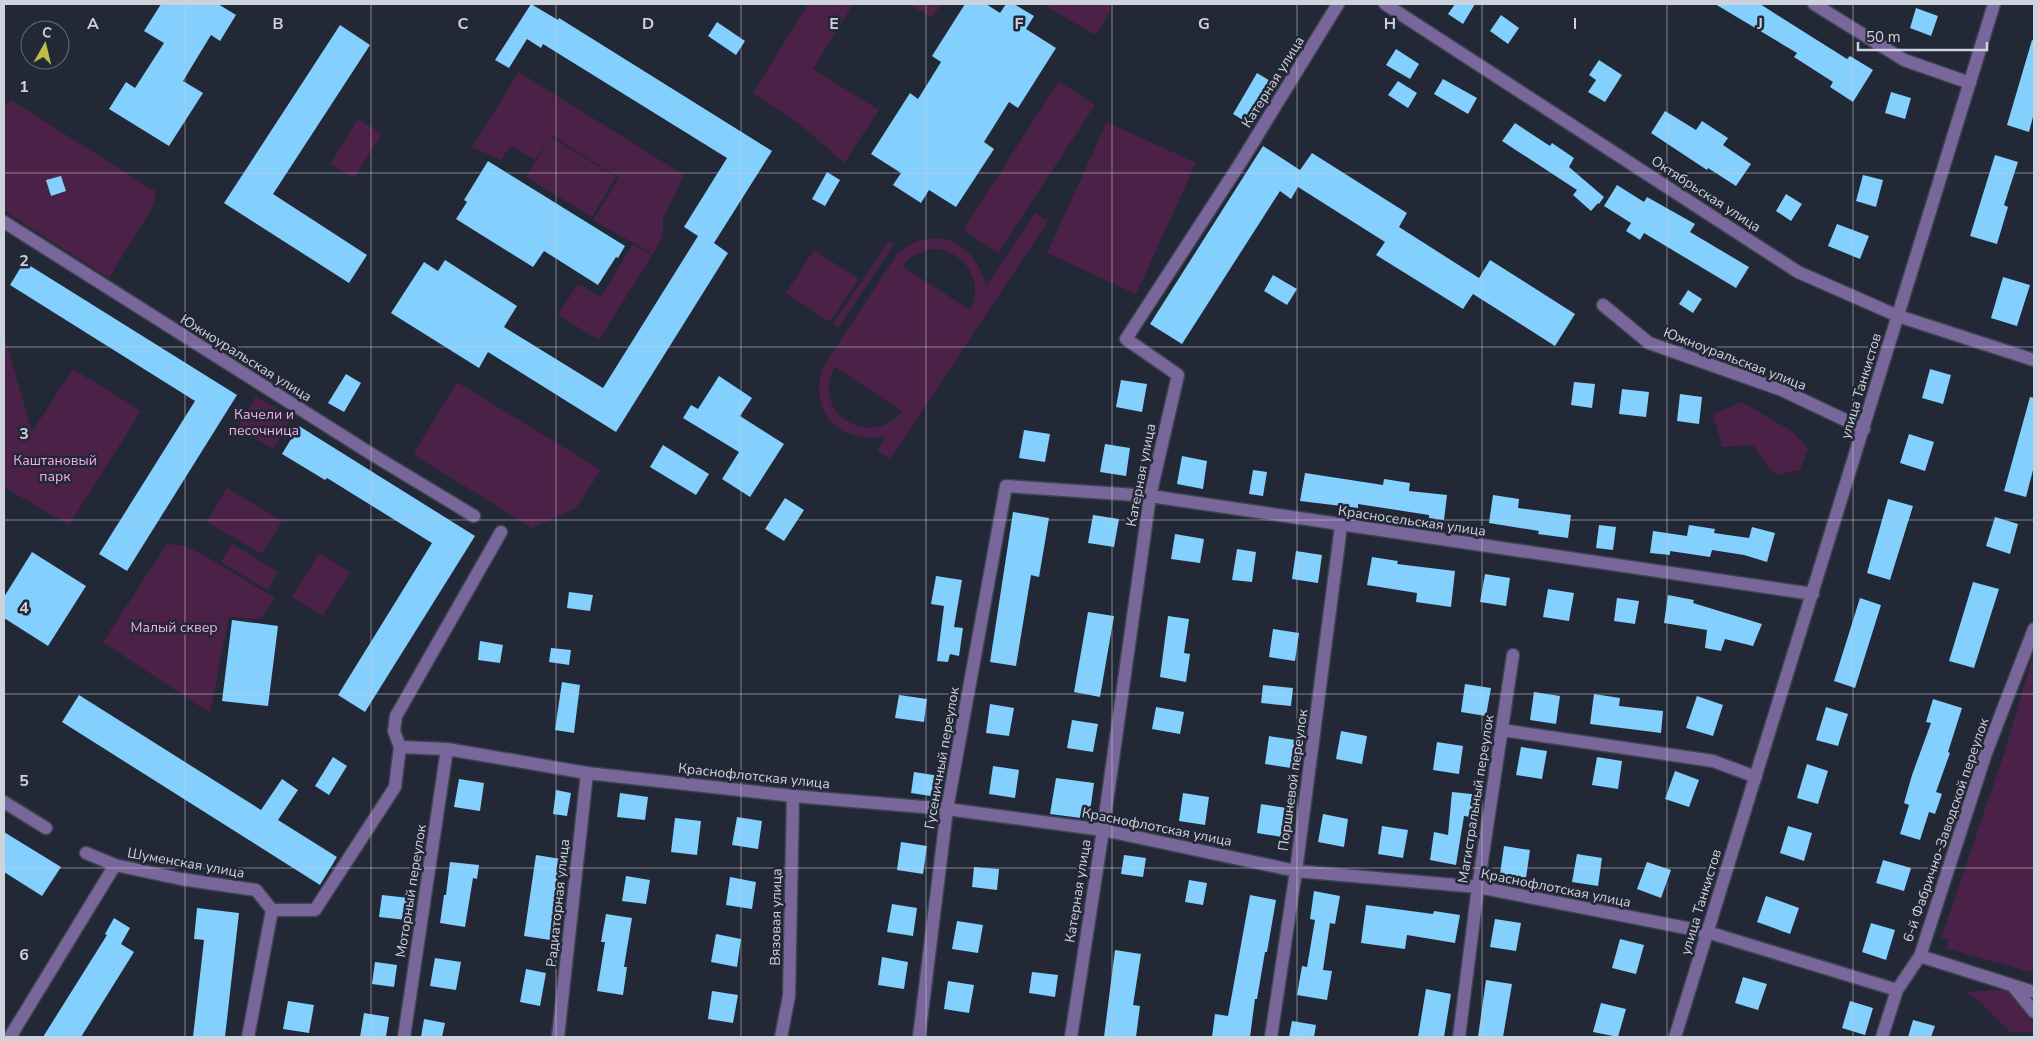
<svg xmlns="http://www.w3.org/2000/svg" width="2038" height="1041" viewBox="0 0 2038 1041" font-family="'Nunito Sans',sans-serif">
<rect width="100%" height="100%" fill="#232837"/>
<path fill="#4b2147" fill-rule="evenodd" d="M 808,4 L 853,4 L 813,69 L 879,110 L 844,163 L 801,125 L 753,93 Z
M 909,4 L 941,4 L 932,18 Z
M 1043,4 L 1110,4 L 1110,11 L 1097,33 L 1093,34 Z
M 519,72 L 684,175 L 663,218 L 663,236 L 653,254 L 593,220 L 619,178 L 552,135 L 535,160 L 511,145 L 501,160 L 472,147 Z
M 1059,81 L 1095,105 L 998,253 L 963,230 Z
M 11,100 L 156,192 L 153,206 L 109,278 L 4,211 L 4,107 Z
M 358,119 L 382,134 L 354,178 L 330,164 Z
M 1107,122 L 1196,163 L 1136,294 L 1047,253 Z
M 551,137 L 616,177 L 592,217 L 526,177 Z
M 1035,213 L 1048,221 L 890,459 L 877,451 L 886,436 C 841,446 807,411 823,367 L 897,254 C 934,221 976,242 986,287 ZM 930,249 C 963,248 986,280 970,310 L 902,266 L 911,257 ZM 835,367 L 902,411 L 902,412 C 868,451 809,410 835,367 Z
M 889,241 L 894,244 L 838,328 L 833,324 Z
M 633,244 L 652,255 L 599,340 L 558,315 L 578,284 L 601,297 Z
M 814,250 L 859,279 L 830,322 L 786,293 Z
M 4,335 L 32,432 L 73,369 L 141,411 L 69,525 L 4,487 Z
M 457,382 L 601,470 L 576,508 L 532,528 L 413,454 Z
M 256,396 L 292,417 L 274,449 L 237,428 Z
M 1742,402 L 1793,432 L 1808,449 L 1800,470 L 1777,475 L 1765,463 L 1753,445 L 1722,447 L 1713,414 Z
M 227,488 L 282,521 L 262,554 L 207,522 Z
M 167,544 L 186,546 L 212,560 L 275,598 L 261,619 L 229,617 L 210,713 L 103,642 Z
M 232,544 L 278,572 L 267,590 L 221,562 Z
M 319,553 L 350,572 L 323,616 L 292,597 Z
M 2034,652 L 2034,973 L 1946,948 L 1949,939 L 1941,938 L 2004,754 Z
M 2007,989 L 2034,1024 L 2034,1032 L 2010,1032 L 1981,1003 L 1966,992 Z"/>
<path fill="#83cffd" d="M 161,4 L 218,4 L 236,15 L 220,41 L 211,35 L 183,81 L 203,93 L 169,146 L 109,109 L 126,82 L 135,88 L 164,43 L 144,31 Z
M 531,4 L 558,20 L 559,18 L 772,151 L 714,243 L 728,253 L 616,432 L 488,352 L 479,368 L 391,313 L 424,262 L 438,271 L 445,260 L 517,306 L 504,327 L 603,388 L 698,236 L 684,227 L 727,158 L 543,44 L 541,48 L 527,39 L 509,68 L 495,60 Z
M 965,4 L 986,4 L 1000,13 L 1006,4 L 1014,4 L 1034,16 L 1026,29 L 1056,48 L 1018,108 L 1009,102 L 984,142 L 994,149 L 956,207 L 929,190 L 921,203 L 893,185 L 901,173 L 871,154 L 910,93 L 918,99 L 941,62 L 932,56 Z
M 1455,4 L 1475,4 L 1463,24 L 1448,14 Z
M 1715,4 L 1760,4 L 1847,59 L 1850,56 L 1873,70 L 1853,102 L 1830,87 L 1833,82 L 1794,57 L 1797,53 Z
M 1916,8 L 1938,16 L 1931,36 L 1910,28 Z
M 1501,15 L 1519,28 L 1508,44 L 1490,31 Z
M 717,22 L 745,41 L 736,55 L 708,36 Z
M 340,25 L 370,45 L 273,194 L 367,255 L 349,283 L 224,203 Z
M 2032,40 L 2034,41 L 2034,113 L 2029,132 L 2007,125 Z
M 1396,49 L 1419,64 L 1410,79 L 1386,65 Z
M 1599,60 L 1622,75 L 1605,102 L 1588,92 L 1596,80 L 1589,75 Z
M 1257,73 L 1272,82 L 1248,123 L 1233,114 Z
M 1443,79 L 1477,98 L 1468,114 L 1434,94 Z
M 1398,81 L 1417,93 L 1408,108 L 1388,95 Z
M 1891,92 L 1911,98 L 1905,119 L 1885,113 Z
M 1665,111 L 1696,130 L 1702,121 L 1728,138 L 1723,145 L 1751,164 L 1736,186 L 1708,168 L 1707,170 L 1651,133 Z
M 1515,123 L 1550,146 L 1552,143 L 1574,158 L 1569,167 L 1604,197 L 1599,204 L 1598,203 L 1591,211 L 1573,195 L 1577,190 L 1502,141 Z
M 1263,146 L 1300,170 L 1312,153 L 1407,213 L 1399,227 L 1479,278 L 1490,260 L 1575,314 L 1555,346 L 1473,294 L 1463,309 L 1376,255 L 1385,242 L 1298,187 L 1291,199 L 1280,191 L 1182,344 L 1150,324 Z
M 1995,155 L 2018,162 L 2004,205 L 2008,207 L 1997,244 L 1970,236 Z
M 488,161 L 625,246 L 618,258 L 616,257 L 598,285 L 544,251 L 533,267 L 456,219 L 467,202 L 464,200 Z
M 827,172 L 840,180 L 825,206 L 812,199 Z
M 1863,175 L 1883,180 L 1876,207 L 1856,201 Z
M 61,176 L 66,191 L 51,196 L 46,180 Z
M 1617,185 L 1644,202 L 1647,197 L 1695,224 L 1690,232 L 1749,267 L 1736,288 L 1644,233 L 1640,240 L 1626,231 L 1631,223 L 1604,206 Z
M 1786,194 L 1802,204 L 1791,221 L 1776,211 Z
M 1837,224 L 1869,236 L 1860,259 L 1828,246 Z
M 24,262 L 237,395 L 127,571 L 99,554 L 195,401 L 10,285 Z
M 1273,275 L 1297,289 L 1287,305 L 1264,291 Z
M 2003,277 L 2030,285 L 2017,326 L 1991,318 Z
M 1688,290 L 1702,299 L 1693,313 L 1679,304 Z
M 1930,369 L 1951,375 L 1943,404 L 1922,398 Z
M 346,374 L 361,383 L 344,412 L 328,403 Z
M 719,376 L 752,398 L 740,416 L 784,444 L 750,497 L 722,479 L 739,452 L 683,418 L 691,405 L 698,409 Z
M 1121,380 L 1147,384 L 1142,412 L 1116,407 Z
M 1574,382 L 1595,384 L 1592,408 L 1571,405 Z
M 1622,389 L 1649,392 L 1646,417 L 1619,414 Z
M 1680,394 L 1702,397 L 1699,424 L 1677,421 Z
M 2030,397 L 2034,398 L 2034,466 L 2026,497 L 2004,491 Z
M 299,426 L 475,536 L 365,712 L 338,695 L 432,543 L 327,478 L 325,480 L 282,454 Z
M 1024,430 L 1050,434 L 1045,462 L 1019,458 Z
M 1909,434 L 1934,442 L 1925,471 L 1900,463 Z
M 1105,444 L 1130,448 L 1126,476 L 1100,472 Z
M 663,445 L 709,474 L 696,495 L 650,467 Z
M 1182,456 L 1207,461 L 1203,489 L 1177,484 Z
M 1253,470 L 1267,472 L 1263,496 L 1249,494 Z
M 1305,473 L 1383,485 L 1384,479 L 1410,483 L 1409,491 L 1447,495 L 1444,520 L 1429,518 L 1429,515 L 1358,504 L 1358,508 L 1300,501 Z
M 1493,495 L 1519,499 L 1518,508 L 1571,515 L 1568,538 L 1538,534 L 1539,531 L 1489,523 Z
M 785,498 L 804,510 L 784,541 L 765,529 Z
M 1888,499 L 1913,506 L 1890,580 L 1867,573 Z
M 1013,512 L 1049,518 L 1039,577 L 1031,575 L 1016,666 L 990,662 Z
M 1093,515 L 1119,519 L 1114,547 L 1088,543 Z
M 1995,517 L 2018,524 L 2010,554 L 1986,546 Z
M 1599,525 L 1616,527 L 1613,550 L 1596,548 Z
M 1689,525 L 1715,529 L 1714,533 L 1749,538 L 1752,527 L 1775,533 L 1767,562 L 1744,555 L 1712,550 L 1710,557 L 1670,551 L 1670,555 L 1650,553 L 1653,531 L 1687,536 Z
M 1175,534 L 1204,539 L 1200,563 L 1171,559 Z
M 1237,549 L 1256,552 L 1252,582 L 1232,580 Z
M 1296,551 L 1322,555 L 1318,583 L 1292,579 Z
M 32,552 L 86,586 L 48,646 L 4,618 L 4,597 Z
M 1372,557 L 1398,561 L 1397,564 L 1455,571 L 1451,607 L 1416,602 L 1417,593 L 1367,585 Z
M 1485,574 L 1510,578 L 1506,606 L 1480,602 Z
M 936,576 L 962,580 L 954,627 L 963,628 L 959,656 L 950,654 L 948,662 L 937,661 L 944,606 L 931,604 Z
M 1973,582 L 1999,589 L 1974,668 L 1949,661 Z
M 1548,589 L 1574,593 L 1569,621 L 1543,617 Z
M 569,592 L 593,595 L 590,611 L 567,608 Z
M 1668,595 L 1694,600 L 1693,603 L 1762,624 L 1753,646 L 1725,639 L 1721,651 L 1705,648 L 1707,630 L 1664,623 Z
M 1617,598 L 1639,601 L 1635,624 L 1614,621 Z
M 1860,598 L 1881,605 L 1855,688 L 1834,681 Z
M 1088,612 L 1114,616 L 1100,697 L 1074,692 Z
M 1168,616 L 1189,619 L 1184,653 L 1190,654 L 1186,682 L 1160,677 Z
M 232,620 L 278,626 L 268,706 L 222,701 Z
M 1273,629 L 1299,633 L 1295,661 L 1269,657 Z
M 480,641 L 503,645 L 500,663 L 478,660 Z
M 551,648 L 571,650 L 569,665 L 549,662 Z
M 562,682 L 580,685 L 574,733 L 555,730 Z
M 1465,684 L 1491,688 L 1486,716 L 1461,712 Z
M 1263,685 L 1293,688 L 1291,706 L 1261,703 Z
M 1534,692 L 1560,696 L 1556,724 L 1530,720 Z
M 1594,694 L 1620,698 L 1619,706 L 1663,711 L 1661,733 L 1590,724 Z
M 79,695 L 261,810 L 282,779 L 298,790 L 278,820 L 337,857 L 320,885 L 62,722 Z
M 899,695 L 927,699 L 924,722 L 895,718 Z
M 1697,696 L 1723,705 L 1713,736 L 1686,728 Z
M 1933,699 L 1962,708 L 1948,752 L 1950,753 L 1936,792 L 1942,794 L 1935,814 L 1929,812 L 1920,840 L 1900,834 L 1909,805 L 1904,803 L 1912,775 L 1931,723 L 1926,722 Z
M 990,704 L 1014,708 L 1009,736 L 986,733 Z
M 1156,707 L 1184,712 L 1180,734 L 1152,729 Z
M 1826,707 L 1848,714 L 1838,746 L 1816,740 Z
M 1072,720 L 1098,724 L 1093,752 L 1067,748 Z
M 1341,731 L 1367,736 L 1362,764 L 1336,759 Z
M 1269,736 L 1295,740 L 1291,768 L 1265,764 Z
M 1437,742 L 1463,746 L 1459,774 L 1433,770 Z
M 1521,747 L 1547,751 L 1542,779 L 1516,775 Z
M 333,757 L 347,766 L 329,795 L 315,786 Z
M 1597,757 L 1622,761 L 1618,789 L 1592,785 Z
M 1807,764 L 1828,771 L 1818,804 L 1797,798 Z
M 993,766 L 1019,770 L 1015,798 L 989,794 Z
M 1675,771 L 1699,780 L 1689,807 L 1665,799 Z
M 914,772 L 940,776 L 937,797 L 911,793 Z
M 1056,778 L 1094,783 L 1089,819 L 1050,814 Z
M 459,779 L 484,783 L 480,811 L 454,807 Z
M 556,790 L 571,793 L 567,816 L 553,814 Z
M 1452,792 L 1481,795 L 1479,818 L 1464,816 L 1456,865 L 1430,860 L 1434,832 L 1448,835 Z
M 620,793 L 648,797 L 645,820 L 617,817 Z
M 1183,793 L 1209,797 L 1205,825 L 1179,821 Z
M 1261,804 L 1287,808 L 1282,837 L 1257,833 Z
M 1323,814 L 1348,819 L 1344,847 L 1318,842 Z
M 737,817 L 762,821 L 758,849 L 732,845 Z
M 675,818 L 701,821 L 697,855 L 671,852 Z
M 1382,826 L 1408,830 L 1403,858 L 1378,854 Z
M 1788,826 L 1812,833 L 1804,861 L 1780,853 Z
M 4,832 L 61,867 L 42,896 L 4,872 Z
M 901,842 L 927,846 L 923,874 L 897,870 Z
M 1504,846 L 1530,850 L 1526,878 L 1500,874 Z
M 1577,854 L 1602,858 L 1598,886 L 1572,882 Z
M 536,855 L 561,859 L 550,940 L 524,936 Z
M 1124,855 L 1146,858 L 1143,877 L 1121,874 Z
M 1883,860 L 1911,868 L 1904,891 L 1876,883 Z
M 450,862 L 479,865 L 477,879 L 473,878 L 465,927 L 440,923 L 444,895 L 446,895 Z
M 1647,862 L 1671,870 L 1661,898 L 1637,889 Z
M 974,867 L 999,869 L 997,890 L 972,887 Z
M 626,876 L 650,880 L 646,904 L 622,901 Z
M 730,877 L 756,882 L 752,909 L 726,905 Z
M 1189,880 L 1207,883 L 1203,905 L 1185,902 Z
M 1314,891 L 1340,896 L 1335,924 L 1330,923 L 1323,970 L 1332,971 L 1327,1000 L 1297,995 L 1302,966 L 1307,967 L 1315,920 L 1310,919 Z
M 382,895 L 409,898 L 406,920 L 379,917 Z
M 1250,895 L 1276,900 L 1267,952 L 1265,952 L 1257,999 L 1255,999 L 1250,1037 L 1212,1037 L 1215,1014 L 1228,1016 Z
M 1766,896 L 1799,908 L 1790,934 L 1757,922 Z
M 892,904 L 917,908 L 913,936 L 887,932 Z
M 1366,905 L 1433,914 L 1434,911 L 1460,915 L 1455,943 L 1407,935 L 1405,949 L 1361,943 Z
M 197,908 L 239,913 L 225,1037 L 193,1037 L 204,940 L 194,939 Z
M 606,914 L 632,918 L 624,967 L 627,967 L 623,995 L 597,991 L 605,942 L 601,942 Z
M 114,918 L 130,928 L 121,944 L 134,952 L 81,1037 L 43,1037 L 107,935 L 105,934 Z
M 1495,919 L 1521,923 L 1516,951 L 1490,947 Z
M 957,921 L 983,925 L 978,953 L 952,949 Z
M 1871,923 L 1895,930 L 1886,960 L 1862,952 Z
M 716,934 L 741,939 L 737,967 L 711,962 Z
M 1620,939 L 1644,945 L 1636,974 L 1612,968 Z
M 1115,950 L 1141,954 L 1133,1005 L 1140,1006 L 1136,1037 L 1104,1037 Z
M 882,957 L 908,962 L 904,989 L 878,985 Z
M 435,958 L 461,962 L 456,990 L 430,986 Z
M 375,962 L 397,965 L 394,987 L 372,984 Z
M 526,969 L 546,973 L 540,1006 L 520,1002 Z
M 1032,972 L 1058,975 L 1055,997 L 1029,993 Z
M 1743,977 L 1767,984 L 1758,1010 L 1735,1003 Z
M 1486,980 L 1512,984 L 1503,1037 L 1478,1037 Z
M 948,981 L 974,985 L 969,1013 L 944,1009 Z
M 1426,989 L 1451,994 L 1444,1037 L 1418,1037 Z
M 712,991 L 738,995 L 733,1023 L 708,1019 Z
M 288,1001 L 314,1005 L 309,1033 L 283,1029 Z
M 1850,1001 L 1873,1008 L 1865,1035 L 1842,1028 Z
M 1601,1003 L 1626,1009 L 1618,1037 L 1593,1032 Z
M 364,1013 L 389,1017 L 386,1037 L 360,1037 Z
M 424,1019 L 445,1023 L 442,1037 L 421,1037 Z
M 1913,1020 L 1935,1026 L 1931,1037 L 1908,1037 Z
M 1292,1021 L 1316,1025 L 1314,1037 L 1289,1037 Z"/>
<g fill="none" stroke-linecap="round" stroke-linejoin="round">
<g stroke="#3e4351" stroke-width="15">
<path id="minor" d="M 1385,4 L 1798,272 L 1898,316 L 2034,360
M 1814,4 L 1904,60 L 1970,83
M 4,222 L 373,455 L 474,516
M 1603,305 L 1649,343 L 1782,390 L 1864,429
M 1502,730 L 1713,761 L 1756,777
M 400,747 L 447,749 L 587,773 L 793,796 L 947,809 L 1103,830 L 1296,871 L 1478,887 L 1707,932 L 1897,990
M 4,802 L 46,828
M 86,853 L 115,865 L 181,879 L 256,890 L 272,910
M 272,910 L 315,910 L 395,787 L 400,747 L 394,731 L 396,716 L 501,532
M 1920,956 L 2034,992
M 2012,985 L 2034,1012
M 10,1037 L 115,865
M 248,1037 L 272,910
M 404,1037 L 447,749
M 558,1037 L 587,773
M 781,1037 L 789,996 L 793,796
M 919,1037 L 947,809 L 1006,486 L 1150,496 L 1813,594
M 1071,1037 L 1103,830 L 1150,496 L 1178,375 L 1126,339 L 1241,162 L 1338,4
M 1271,1037 L 1296,871 L 1341,526
M 1459,1037 L 1478,887 L 1513,655
M 1675,1037 L 1994,4
M 1882,1037 L 1897,990 L 1920,956 L 1986,753 L 2034,629"/>
</g>
<use href="#minor" stroke="#79669b" stroke-width="12"/>
</g>
<path fill="none" stroke="#cdd2dc" stroke-width="1" stroke-opacity="0.55" d="M 185,4 L 185,1037M 371,4 L 371,1037M 556,4 L 556,1037M 741,4 L 741,1037M 926,4 L 926,1037M 1112,4 L 1112,1037M 1297,4 L 1297,1037M 1482,4 L 1482,1037M 1667,4 L 1667,1037M 1853,4 L 1853,1037M 4,173 L 2034,173M 4,347 L 2034,347M 4,520 L 2034,520M 4,694 L 2034,694M 4,868 L 2034,868"/>
<g text-anchor="middle" dominant-baseline="central" stroke-width="5" stroke-linejoin="round" paint-order="stroke">
<g font-size="14" fill="#cdd2dc" stroke="#232837">
<text transform="translate(1273 82) rotate(-58)">Катерная улица</text>
<text transform="translate(1706 194) rotate(33)">Октябрьская улица</text>
<text transform="translate(246 358) rotate(32)">Южноуральская улица</text>
<text transform="translate(1735 359) rotate(21)">Южноуральская улица</text>
<text transform="translate(1861 386) rotate(-73)">улица Танкистов</text>
<text transform="translate(1141 475) rotate(-79)">Катерная улица</text>
<text transform="translate(1412 521) rotate(8)">Красносельская улица</text>
<text transform="translate(942 758) rotate(-80)">Гусеничный переулок</text>
<text transform="translate(754 776) rotate(6)">Краснофлотская улица</text>
<text transform="translate(1293 780) rotate(-82)">Поршневой переулок</text>
<text transform="translate(1476 799) rotate(-81)">Магистральный переулок</text>
<text transform="translate(1157 827) rotate(11)">Краснофлотская улица</text>
<text transform="translate(1946 830) rotate(-71)">6-й Фабрично-Заводской переулок</text>
<text transform="translate(186 863) rotate(10)">Шуменская улица</text>
<text transform="translate(1556 888) rotate(11)">Краснофлотская улица</text>
<text transform="translate(411 891) rotate(-81)">Моторный переулок</text>
<text transform="translate(1078 891) rotate(-81)">Катерная улица</text>
<text transform="translate(1701 902) rotate(-73)">улица Танкистов</text>
<text transform="translate(558 903) rotate(-84)">Радиаторная улица</text>
<text transform="translate(776 917) rotate(-89)">Вязовая улица</text>
</g>
<g font-size="14" fill="#f7aaed" stroke="#232837">
<text x="264" y="414">Качели и<tspan x="264" dy="16">песочница</tspan></text>
<text x="55" y="460">Каштановый<tspan x="55" dy="16">парк</tspan></text>
<text x="174" y="627">Малый сквер</text>
</g>
</g>
<g font-size="16" text-anchor="middle" font-weight="bold" fill="#cdd2dc" stroke="#232837" stroke-width="5" stroke-linejoin="round" paint-order="stroke">
<text x="93" y="29">A</text>
<text x="278" y="29">B</text>
<text x="463" y="29">C</text>
<text x="648" y="29">D</text>
<text x="834" y="29">E</text>
<text x="1019" y="29">F</text>
<text x="1204" y="29">G</text>
<text x="1390" y="29">H</text>
<text x="1575" y="29">I</text>
<text x="1760" y="29">J</text>
<text x="24" y="92">1</text>
<text x="24" y="266">2</text>
<text x="24" y="439">3</text>
<text x="24" y="613">4</text>
<text x="24" y="786">5</text>
<text x="24" y="960">6</text>
</g>
<rect width="2038" height="1041" fill="none" stroke="#cdd2dc" stroke-width="10"/>
<g transform="translate(45 45) rotate(8)"><circle r="24" fill="#232837" stroke="#676c79"/>
<path d="M0-4L9 19L0 12L-9 19Z" fill="#bcbf44"/>
<text y="-8" font-size="14" font-weight="bold" text-anchor="middle" fill="#cdd2dc">С</text>
</g>
<path d="M1858 42v8h129v-8" fill="none" stroke="#cdd2dc" stroke-width="2.5"/>
<text x="1866" y="42" font-size="15" fill="#cdd2dc" stroke="#232837" stroke-width="4" paint-order="stroke">50 m</text>
</svg>
